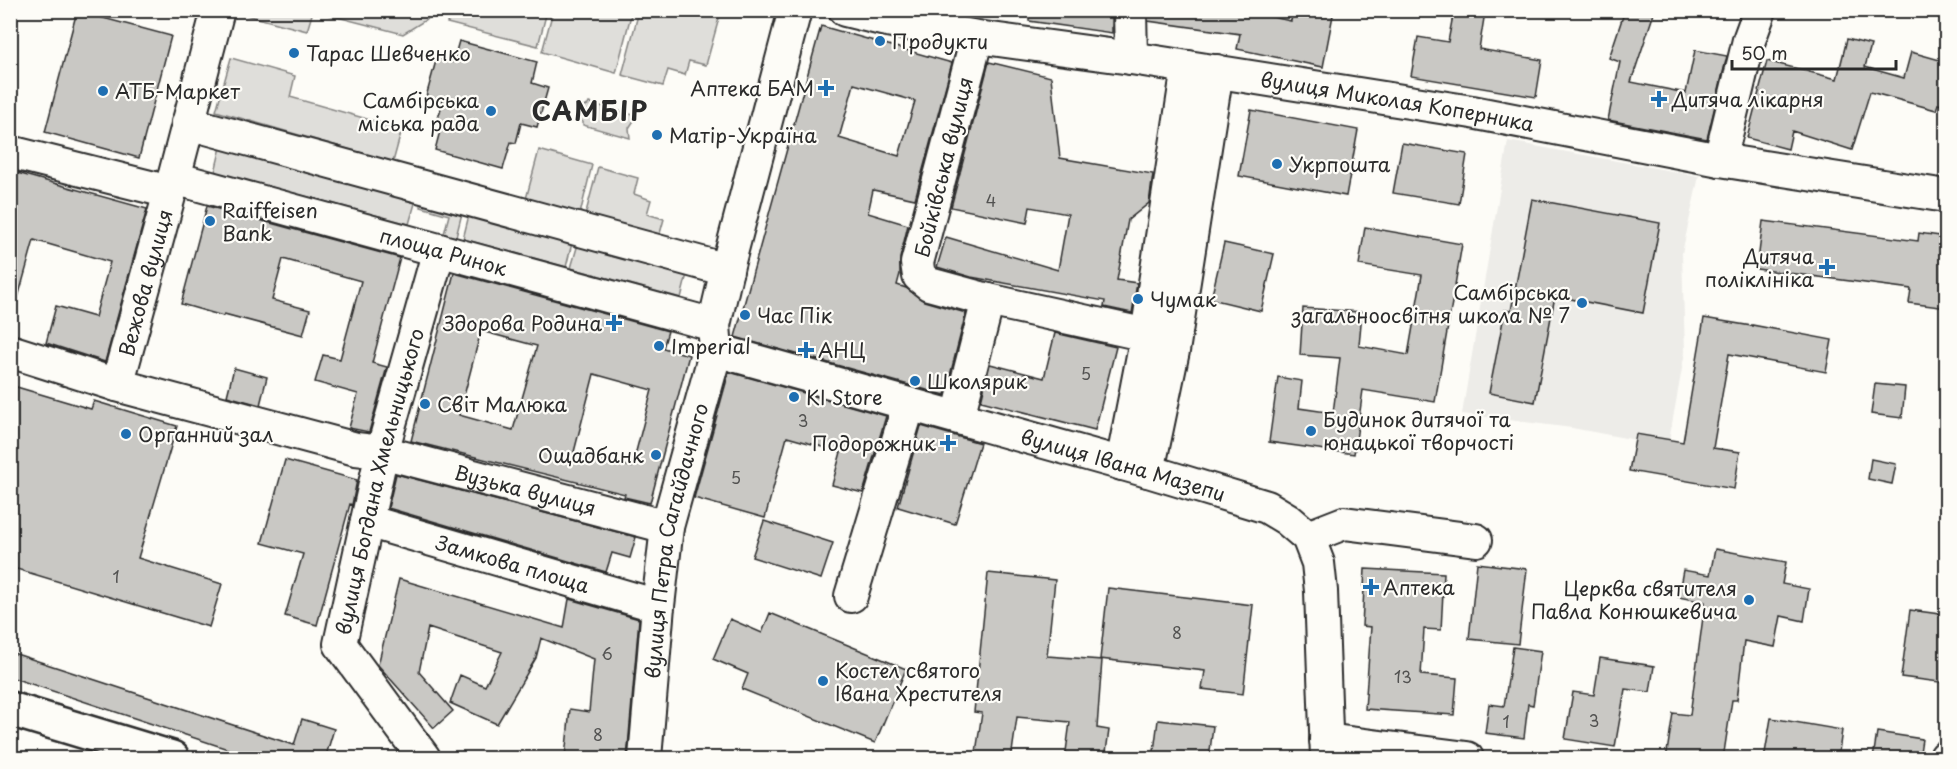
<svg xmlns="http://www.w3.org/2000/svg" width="1957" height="769" viewBox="0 0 1957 769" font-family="'Playpen Sans',sans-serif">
<rect width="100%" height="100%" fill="#fdfcf7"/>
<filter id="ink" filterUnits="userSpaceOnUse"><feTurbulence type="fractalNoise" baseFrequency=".0167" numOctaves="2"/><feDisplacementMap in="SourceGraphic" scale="12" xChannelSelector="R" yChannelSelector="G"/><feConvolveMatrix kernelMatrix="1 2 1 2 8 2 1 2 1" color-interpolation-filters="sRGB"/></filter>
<g filter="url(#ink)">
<path fill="#edece8" d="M 1508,141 L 1699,176 L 1682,253 L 1685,352 L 1668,446 L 1572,428 L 1462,414 Z"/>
<path fill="#dfdeda" stroke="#858482" stroke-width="1.5" d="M 243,11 L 313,10 L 313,11 L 307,31 L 242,14 Z
M 314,11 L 434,11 L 432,16 L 403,34 Z
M 450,11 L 450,10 L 547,11 L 538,46 L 447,23 Z
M 553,11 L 632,11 L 616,73 L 542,52 Z
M 639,11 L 721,11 L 706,65 L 689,61 L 685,75 L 668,70 L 663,86 L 622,75 Z
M 231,58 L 295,76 L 290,97 L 402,129 L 393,162 L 216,111 Z
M 589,103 L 637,116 L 629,128 L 630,138 L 583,125 L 583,122 L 579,119 L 577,113 L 580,108 L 588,105 Z
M 221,147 L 416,200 L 409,224 L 215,172 Z
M 539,150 L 592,165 L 580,214 L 526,199 Z
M 598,167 L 638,178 L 634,194 L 651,200 L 647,214 L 664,219 L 659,237 L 585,216 Z
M 422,202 L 462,213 L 456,237 L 444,234 L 449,215 L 421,207 Z
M 469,215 L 572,243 L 566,267 L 463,239 Z
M 578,244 L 687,274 L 681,298 L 571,268 Z"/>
<path fill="#c9c8c4" stroke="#2b2b2b" stroke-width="1.5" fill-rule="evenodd" d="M 1029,10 L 1112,10 L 1112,33 L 1029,21 Z
M 1148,10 L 1239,10 L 1291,21 L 1293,10 L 1334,10 L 1323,67 L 1237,49 L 1240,34 L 1148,21 Z
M 1454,10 L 1485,12 L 1479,49 L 1542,60 L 1536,97 L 1411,76 L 1418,37 L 1448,42 Z
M 1625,10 L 1655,10 L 1631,82 L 1686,93 L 1695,50 L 1727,56 L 1707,139 L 1608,120 L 1620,62 L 1609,58 Z
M 77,11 L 171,36 L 139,158 L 45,132 Z
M 821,26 L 952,63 L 915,199 L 873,190 L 868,213 L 908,225 L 900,258 L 900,274 L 897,285 L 906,288 L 924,301 L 966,313 L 945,395 L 735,337 ZM 854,84 L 915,101 L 899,156 L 839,138 Z
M 1847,39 L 1871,45 L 1865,67 L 1904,78 L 1911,52 L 1947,62 L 1947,107 L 1938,104 L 1936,110 L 1870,92 L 1852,150 L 1792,131 L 1788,149 L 1747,138 L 1767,61 L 1837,79 Z
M 459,41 L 537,62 L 532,83 L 548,88 L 537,127 L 521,123 L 516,143 L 511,142 L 503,169 L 435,150 L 442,123 L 437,122 L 443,101 L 426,97 L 437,57 L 453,62 Z
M 989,62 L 1051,77 L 1060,158 L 1153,174 L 1149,203 L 1128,220 L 1117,280 L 1137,283 L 1132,313 L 1104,307 L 1105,301 L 971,277 L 937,267 L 946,237 L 1058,270 L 1068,214 L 1030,207 L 1027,223 L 951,207 Z
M 1251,110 L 1358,130 L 1346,196 L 1239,176 Z
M 1402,143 L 1467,154 L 1459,204 L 1393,193 Z
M 10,171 L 147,209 L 105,362 L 46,343 L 56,306 L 95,317 L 110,262 L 34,240 L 16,305 L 10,304 Z
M 1532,199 L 1660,223 L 1643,313 L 1555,296 L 1535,402 L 1489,393 L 1505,310 L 1511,311 Z
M 207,206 L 400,258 L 372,363 L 387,367 L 369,432 L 349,428 L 358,394 L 315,382 L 323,355 L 340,359 L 361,281 L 283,259 L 272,300 L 310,310 L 303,335 L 224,314 L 223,316 L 181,304 Z
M 1763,221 L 1918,241 L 1919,233 L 1947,237 L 1947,308 L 1909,303 L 1911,289 L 1757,269 Z
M 1365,227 L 1462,244 L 1435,402 L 1363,390 L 1354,454 L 1269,442 L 1278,377 L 1302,381 L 1299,408 L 1333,413 L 1340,358 L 1300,355 L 1303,308 L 1362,312 L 1359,346 L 1408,355 L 1422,275 L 1359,265 Z
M 1224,243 L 1274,254 L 1261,311 L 1211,299 Z
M 454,273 L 668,331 L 663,348 L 689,355 L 650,503 L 624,497 L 625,494 L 411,441 ZM 481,331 L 537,346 L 513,430 L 459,415 ZM 594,374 L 652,390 L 632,467 L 574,452 Z
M 1704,318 L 1752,326 L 1752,325 L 1832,340 L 1826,372 L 1729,354 L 1713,448 L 1740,452 L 1734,489 L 1629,471 L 1636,434 L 1683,442 Z
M 1055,333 L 1116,347 L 1095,430 L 981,401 L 990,364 L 1044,378 Z
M 234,368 L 267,377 L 260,405 L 227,396 Z
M 729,372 L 886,416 L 863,493 L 832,485 L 841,452 L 787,437 L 765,518 L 694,498 Z
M 1875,384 L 1905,387 L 1902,418 L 1871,414 Z
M 10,385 L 91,409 L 94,401 L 177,426 L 138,558 L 222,584 L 209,627 L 10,567 Z
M 921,426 L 980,443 L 955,524 L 898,507 Z
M 1871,459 L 1896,464 L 1892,484 L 1868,479 Z
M 285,460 L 357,480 L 352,505 L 350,504 L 317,625 L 285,616 L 303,554 L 262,543 Z
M 396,474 L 636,537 L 630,558 L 612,553 L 606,572 L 388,508 Z
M 764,521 L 833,543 L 821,579 L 752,557 Z
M 1715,549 L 1786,562 L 1782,584 L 1809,589 L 1804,621 L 1781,616 L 1775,647 L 1744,641 L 1737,700 L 1732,700 L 1723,759 L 1666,759 L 1673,713 L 1690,715 L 1705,602 L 1678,597 L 1683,570 L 1710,575 Z
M 1477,563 L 1527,569 L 1518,644 L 1469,639 Z
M 1365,569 L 1444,573 L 1441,630 L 1424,629 L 1421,675 L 1457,678 L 1454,715 L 1365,709 L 1371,627 L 1362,626 Z
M 988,573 L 1055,580 L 1047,656 L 1102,660 L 1097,728 L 1109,730 L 1105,759 L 1065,759 L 1070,722 L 1017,717 L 1011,759 L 975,759 L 982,713 L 974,712 Z
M 399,579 L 564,628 L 569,599 L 639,619 L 627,759 L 565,757 L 570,709 L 589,712 L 594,659 L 541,638 L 536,658 L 497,724 L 450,703 L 460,675 L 485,686 L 502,652 L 428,628 L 419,672 L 453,711 L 434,728 L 378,665 Z
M 1108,588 L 1253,605 L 1243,694 L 1202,689 L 1205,671 L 1100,659 Z
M 1910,610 L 1947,615 L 1947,683 L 1901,677 Z
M 770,613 L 906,669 L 875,743 L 742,689 L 748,674 L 713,659 L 730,619 L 762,633 Z
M 1513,647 L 1541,651 L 1533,705 L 1528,704 L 1524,738 L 1485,733 L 1489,704 L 1504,706 Z
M 10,652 L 294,745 L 302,719 L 334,729 L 325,759 L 258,759 L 10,677 Z
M 1600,658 L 1654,666 L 1650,692 L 1625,689 L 1615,747 L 1565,739 L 1573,692 L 1594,695 Z
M 1771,718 L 1842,730 L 1838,759 L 1764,759 Z
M 1158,720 L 1213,726 L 1209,759 L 1153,759 Z
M 1877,732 L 1922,739 L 1919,759 L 1873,759 Z"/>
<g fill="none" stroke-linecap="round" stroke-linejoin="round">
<g stroke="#2b2b2b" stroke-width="36">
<g id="minor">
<path id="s1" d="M 218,10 L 174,178 L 714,325"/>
<path id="s2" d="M 845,10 L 882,19 L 977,37 L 1131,58 L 1472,112 L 1720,160 L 1946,196"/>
<path d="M 1130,10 L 1131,58"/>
<path d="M 977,37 L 917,263 L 919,276 L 929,284 L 988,300 L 1147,335"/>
<path d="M 188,123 L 727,270"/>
<path d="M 10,152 L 170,192"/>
<path d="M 1720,160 L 1749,40 L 1760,10"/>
<path id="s3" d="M 716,350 L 1148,471 L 1267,507 L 1287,519 L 1308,537 L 1318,563 L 1321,591 L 1327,758"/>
<path id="s4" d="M 10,351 L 117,385 L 356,449 L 382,452 L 667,527"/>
<path id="s5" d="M 117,385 L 174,178"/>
<path d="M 958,417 L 988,300"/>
<path d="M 1122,464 L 1147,335 L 1188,67"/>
<path d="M 1148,471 L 1173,351 L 1217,71"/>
<path id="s6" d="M 367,521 L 658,606"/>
<path d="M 1308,537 L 1344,523 L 1476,540"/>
<path d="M 851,596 L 909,404"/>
<path d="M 1326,740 L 1467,758"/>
<path id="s7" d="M 424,758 L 340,644 L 382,452 L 439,250"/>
<path id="s8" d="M 645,758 L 658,606 L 667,527 L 716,350 L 714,325 L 728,265 L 795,10"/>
<path d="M 1946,758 L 1946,757"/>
</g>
</g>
<g stroke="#2b2b2b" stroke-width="38">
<path id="major" d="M 10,709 L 172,758"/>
</g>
<use href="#minor" stroke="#fdfcf7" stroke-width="32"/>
<use href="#major" stroke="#fdfcf7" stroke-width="33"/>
</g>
</g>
<g fill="#1f6fb2" stroke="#fdfcf7" stroke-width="2">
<circle cx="880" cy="41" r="6"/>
<circle cx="294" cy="53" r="6"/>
<path d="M823 79h6v6h6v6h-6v6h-6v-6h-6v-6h6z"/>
<circle cx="103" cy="91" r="6"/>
<path d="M1656 90h6v6h6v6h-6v6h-6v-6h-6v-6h6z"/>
<circle cx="491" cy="111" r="6"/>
<circle cx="657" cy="135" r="6"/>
<circle cx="1277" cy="164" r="6"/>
<circle cx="210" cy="221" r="6"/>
<path d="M1824 258h6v6h6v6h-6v6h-6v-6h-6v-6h6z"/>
<circle cx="1138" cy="299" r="6"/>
<circle cx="1582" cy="303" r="6"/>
<circle cx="745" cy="315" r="6"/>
<path d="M611 314h6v6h6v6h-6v6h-6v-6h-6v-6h6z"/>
<circle cx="659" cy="346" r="6"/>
<path d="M803 341h6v6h6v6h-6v6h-6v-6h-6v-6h6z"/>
<circle cx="915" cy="381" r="6"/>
<circle cx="794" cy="397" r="6"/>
<circle cx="425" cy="404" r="6"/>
<circle cx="1311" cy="431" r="6"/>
<circle cx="126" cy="434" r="6"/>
<path d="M945 434h6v6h6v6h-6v6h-6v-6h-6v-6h6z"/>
<circle cx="656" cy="455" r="6"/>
<path d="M1368 578h6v6h6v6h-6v6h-6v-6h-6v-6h6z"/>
<circle cx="1749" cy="600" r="6"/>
<circle cx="823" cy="681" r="6"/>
</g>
<g text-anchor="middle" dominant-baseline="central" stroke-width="4.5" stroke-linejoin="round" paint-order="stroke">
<g font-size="16" fill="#525251">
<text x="991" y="200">4</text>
<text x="1086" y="373">5</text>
<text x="803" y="420">3</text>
<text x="736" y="477">5</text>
<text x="116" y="576">1</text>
<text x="1177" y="632">8</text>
<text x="607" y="653">6</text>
<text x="1403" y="676">13</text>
<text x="1594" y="720">3</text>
<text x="1506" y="721">1</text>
<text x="598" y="734">8</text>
</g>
<g font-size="20" fill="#2b2b2b" stroke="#fdfcf7" text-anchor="start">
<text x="892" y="41">Продукти</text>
<text x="306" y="53">Тарас Шевченко</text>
<text x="814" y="88" text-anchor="end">Аптека БАМ</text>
<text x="115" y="91">АТБ-Маркет</text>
<text x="1672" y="99">Дитяча лікарня</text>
<text x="479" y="100" text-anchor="end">Самбірська<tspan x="479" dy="23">міська рада</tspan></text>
<text x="669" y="135">Матір-Україна</text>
<text x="1289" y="164">Укрпошта</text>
<text x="222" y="210">Raiffeisen<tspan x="222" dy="23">Bank</tspan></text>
<text x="1814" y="256" text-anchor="end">Дитяча<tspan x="1814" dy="23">поліклініка</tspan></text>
<text x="1570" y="292" text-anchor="end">Самбірська<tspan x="1570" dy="23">загальноосвітня школа № 7</tspan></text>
<text x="1150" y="299">Чумак</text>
<text x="757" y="315">Час Пік</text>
<text x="602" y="323" text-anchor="end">Здорова Родина</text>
<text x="671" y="346">Imperial</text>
<text x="818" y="350">АНЦ</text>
<text x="927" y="381">Школярик</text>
<text x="806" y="397">KI Store</text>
<text x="437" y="404">Світ Малюка</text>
<text x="1323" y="419">Будинок дитячої та<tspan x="1323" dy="23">юнацької творчості</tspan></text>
<text x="138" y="434">Органний зал</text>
<text x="936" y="443" text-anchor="end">Подорожник</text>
<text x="644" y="455" text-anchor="end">Ощадбанк</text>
<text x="1383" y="587">Аптека</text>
<text x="1737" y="588" text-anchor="end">Церква святителя<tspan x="1737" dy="23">Павла Конюшкевича</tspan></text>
<text x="835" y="670">Костел святого<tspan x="835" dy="23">Івана Хрестителя</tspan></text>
</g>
<g font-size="20" fill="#2b2b2b" stroke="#fdfcf7">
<text stroke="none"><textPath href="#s2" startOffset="560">вулиця Миколая Коперника</textPath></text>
<text transform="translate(943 167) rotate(-76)">Бойківська вулиця</text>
<text stroke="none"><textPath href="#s1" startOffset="453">площа Ринок</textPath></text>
<text stroke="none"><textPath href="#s5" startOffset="106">Вежова вулиця</textPath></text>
<text stroke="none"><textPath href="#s3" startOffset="423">вулиця Івана Мазепи</textPath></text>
<text stroke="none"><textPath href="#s7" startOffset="309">вулиця Богдана Хмельницького</textPath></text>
<text stroke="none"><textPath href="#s4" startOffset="534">Вузька вулиця</textPath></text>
<text stroke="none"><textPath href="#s8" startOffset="220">вулиця Петра Сагайдачного</textPath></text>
<text stroke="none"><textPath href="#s6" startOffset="152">Замкова площа</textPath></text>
</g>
<g font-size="26" font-weight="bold" letter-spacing="1.5" fill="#2b2b2b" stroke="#fdfcf7">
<text x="590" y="110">САМБІР</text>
</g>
</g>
<rect width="1957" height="769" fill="none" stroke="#fdfcf7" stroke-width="36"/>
<rect x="18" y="18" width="1921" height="733" fill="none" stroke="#2b2b2b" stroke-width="2" filter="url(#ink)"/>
<path d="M1732 60v9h164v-9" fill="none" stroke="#2b2b2b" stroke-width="3"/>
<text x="1741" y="60" font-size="18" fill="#2b2b2b" stroke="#fdfcf7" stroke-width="4.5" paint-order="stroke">50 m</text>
</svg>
